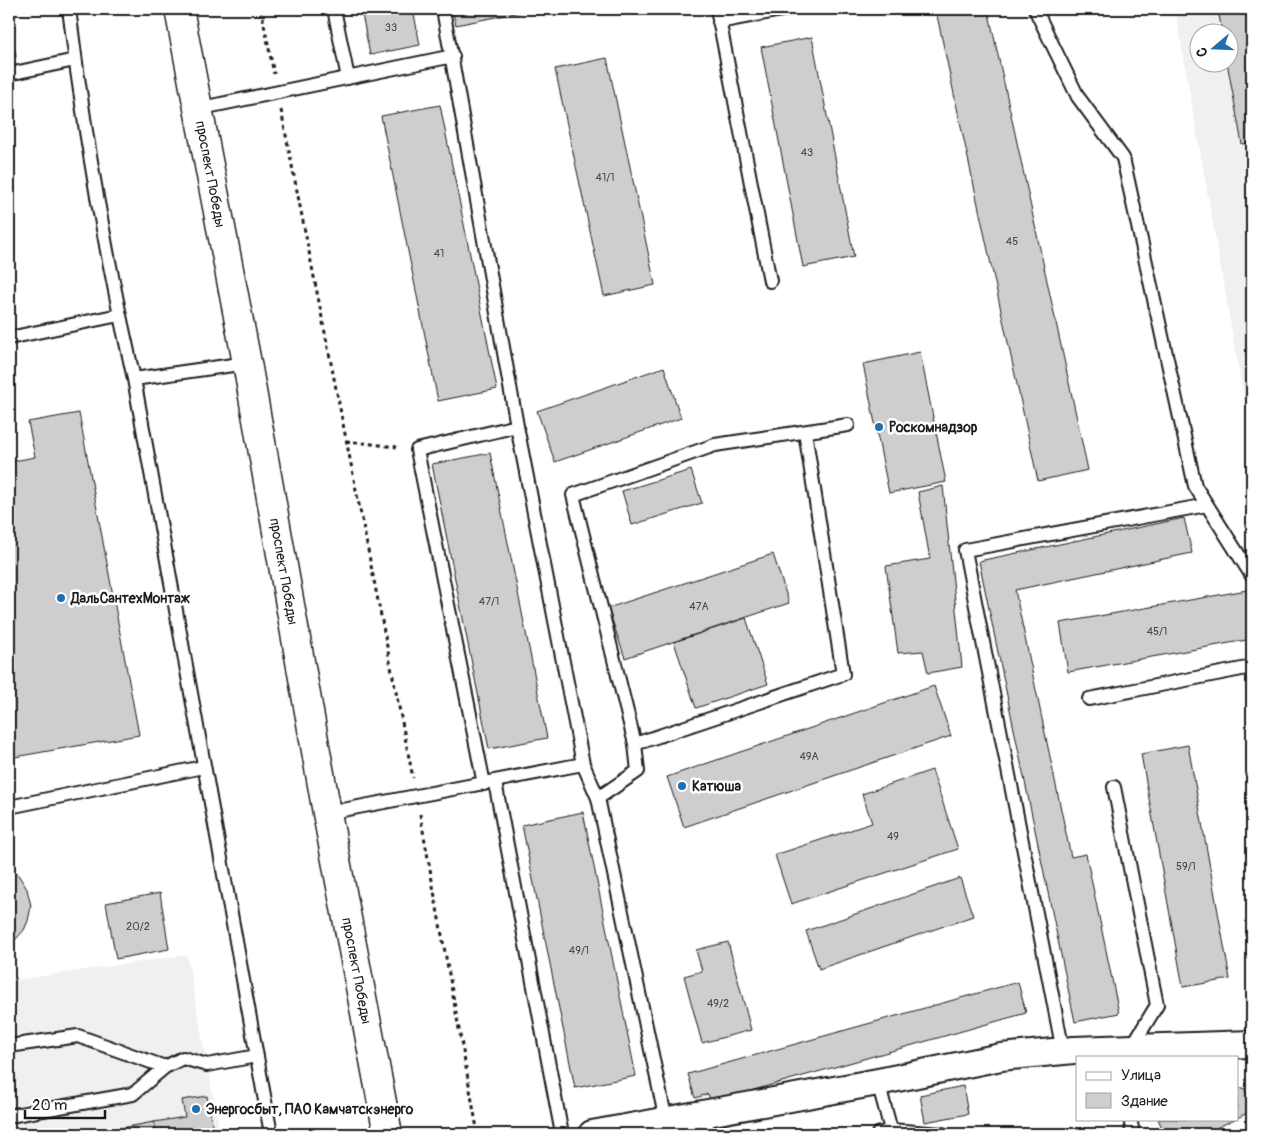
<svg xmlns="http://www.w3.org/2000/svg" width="1261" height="1143" viewBox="0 0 1261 1143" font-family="Pangolin,sans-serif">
<rect width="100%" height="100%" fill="#fff"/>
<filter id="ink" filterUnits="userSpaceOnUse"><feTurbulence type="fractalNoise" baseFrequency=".02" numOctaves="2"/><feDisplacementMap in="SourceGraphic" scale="10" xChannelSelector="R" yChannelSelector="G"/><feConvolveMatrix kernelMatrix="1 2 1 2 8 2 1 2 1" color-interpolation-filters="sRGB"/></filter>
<g filter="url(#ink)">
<path fill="#f0f0f0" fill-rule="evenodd" d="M 1175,9 L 1252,9 L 1252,445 ZM 1198,32 L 1228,32 L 1228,62 L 1198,62 Z
M 187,955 L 220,1134 L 9,1134 L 9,981 Z"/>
<path fill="#cecece" stroke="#1c1c1c" d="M 361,9 L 413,9 L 420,45 L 370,55 Z
M 452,9 L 535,9 L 456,25 Z
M 949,9 L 988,9 L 1088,470 L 1038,481 L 936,11 Z
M 1218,9 L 1252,9 L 1252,143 L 1242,144 L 1227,62 L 1228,32 L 1222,32 Z
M 9,17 L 16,57 L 9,58 Z
M 812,37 L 854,257 L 803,267 L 761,47 Z
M 607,58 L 655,285 L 604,296 L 555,69 Z
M 440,105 L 497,389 L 438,401 L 381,116 Z
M 920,352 L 946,482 L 889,493 L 863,364 Z
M 664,367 L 681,418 L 555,462 L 537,411 Z
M 79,413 L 139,735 L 9,758 L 9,462 L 35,457 L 28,422 Z
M 490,453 L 547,738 L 489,749 L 432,464 Z
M 691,470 L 702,503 L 632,525 L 622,491 Z
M 943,486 L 962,667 L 928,673 L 923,651 L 898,653 L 886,566 L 930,559 L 918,492 Z
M 1184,518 L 1192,553 L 1015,590 L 1071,857 L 1086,854 L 1119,1013 L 1075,1022 L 979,561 Z
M 773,554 L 789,603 L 625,658 L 608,608 Z
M 1247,590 L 1252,617 L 1252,639 L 1068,672 L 1060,623 Z
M 746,618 L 768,684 L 696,708 L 674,642 Z
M 934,686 L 951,736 L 684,827 L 667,777 Z
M 1188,745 L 1230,979 L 1183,987 L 1141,754 Z
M 932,770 L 958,849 L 791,904 L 775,855 L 872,823 L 862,794 Z
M 583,812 L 636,1076 L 575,1088 L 522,825 Z
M 9,867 L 19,876 L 27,889 L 31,906 L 28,921 L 24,930 L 9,947 Z
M 960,878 L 973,916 L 819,969 L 806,931 Z
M 160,893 L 169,949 L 116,959 L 106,903 Z
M 728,942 L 751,1030 L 702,1043 L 684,976 L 702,971 L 696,950 Z
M 1018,982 L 1026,1013 L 711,1102 L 708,1094 L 695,1098 L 688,1074 Z
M 963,1086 L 968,1114 L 925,1122 L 920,1095 Z
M 1237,1088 L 1244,1088 L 1252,1106 L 1252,1111 L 1237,1118 Z
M 207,1096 L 214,1134 L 157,1134 L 154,1122 L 185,1117 L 182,1100 Z
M 1158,1119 L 1235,1119 L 1204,1134 L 1165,1134 Z
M 154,1122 L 157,1134 L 89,1134 Z"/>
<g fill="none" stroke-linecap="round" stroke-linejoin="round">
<g stroke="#1c1c1c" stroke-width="16">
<path id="lane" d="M 69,9 C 84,133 106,257 134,379 L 271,1134
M 334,9 L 348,78
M 443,9 L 517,426 L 583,764 L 598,798 L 666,1121
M 717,9 L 770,281
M 1035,9 L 1078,97 L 1123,158 L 1195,486 L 1252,576
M 719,22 L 787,9
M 9,74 L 75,60
M 197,109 L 453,56
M 9,338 L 119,315
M 134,379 L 247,363
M 1089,699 L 1252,667
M 635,744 L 573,495 L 715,445 L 848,425
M 495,782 L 562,1134
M 484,784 L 417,450 L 517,426
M 1114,787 L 1157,1005 L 1131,1048
M 598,798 L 638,771 L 635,744 L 843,674 L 805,432
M 9,807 L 203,767
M 327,813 L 583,764
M 9,1046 L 78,1036 L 165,1067
M 1063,1051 L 965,550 L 1207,505
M 878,1082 L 891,1130 L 942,1134
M 704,1115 L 709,1134
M 9,1116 L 133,1094 L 165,1067 L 183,1058 L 207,1065 L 257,1056
M 1130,1119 L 1132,1128 L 1131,1134
M 878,1134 L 891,1130"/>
</g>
<g stroke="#1c1c1c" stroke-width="30">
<path id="street" d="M 592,1134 L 878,1082 L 1001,1057 L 1074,1050 L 1252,1044"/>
</g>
<g stroke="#1c1c1c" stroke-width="31">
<g id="primary">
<path id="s1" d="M 179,9 L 247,363 L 327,813 L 388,1134"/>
</g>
</g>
<path stroke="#1c1c1c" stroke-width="3" stroke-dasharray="4 4" stroke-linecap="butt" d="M 261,9 L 274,74
M 281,110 L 413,778
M 346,441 L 397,447
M 420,814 L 478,1134"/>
<use href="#lane" stroke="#fff" stroke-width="12"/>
<use href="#street" stroke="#fff" stroke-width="26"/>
<use href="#primary" stroke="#fff" stroke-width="28"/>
</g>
</g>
<g fill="#1f6fb2" stroke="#fff" stroke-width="2">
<circle cx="879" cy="427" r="5"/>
<circle cx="61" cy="598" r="5"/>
<circle cx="682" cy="786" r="5"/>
<circle cx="196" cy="1109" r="5"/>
</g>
<g text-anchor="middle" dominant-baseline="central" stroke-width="5" stroke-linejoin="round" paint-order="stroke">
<g font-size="11" fill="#484848">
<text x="391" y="27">33</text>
<text x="807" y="152">43</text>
<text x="605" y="177">41/1</text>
<text x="1012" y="241">45</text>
<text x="439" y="253">41</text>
<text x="489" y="601">47/1</text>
<text x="699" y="606">47А</text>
<text x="1157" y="631">45/1</text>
<text x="809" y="756">49А</text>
<text x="893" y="836">49</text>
<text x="1186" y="866">59/1</text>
<text x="138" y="926">20/2</text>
<text x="579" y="950">49/1</text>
<text x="718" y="1003">49/2</text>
</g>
<g font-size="14" fill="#1c1c1c" stroke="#fff">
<text stroke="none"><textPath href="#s1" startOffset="168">проспект Победы</textPath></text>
<text stroke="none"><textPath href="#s1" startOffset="572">проспект Победы</textPath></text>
<text stroke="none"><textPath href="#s1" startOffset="978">проспект Победы</textPath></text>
</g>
<g font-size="14" font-weight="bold" fill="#1c1c1c" stroke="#fff" text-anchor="start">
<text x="889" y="427">Роскомнадзор</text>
<text x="71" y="598">ДальСантехМонтаж</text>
<text x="692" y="786">Катюша</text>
<text x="206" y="1109">Энергосбыт, ПАО Камчатскэнерго</text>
</g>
</g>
<rect width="1261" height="1143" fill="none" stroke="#fff" stroke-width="30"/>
<rect x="15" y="15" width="1231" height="1113" fill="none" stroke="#1c1c1c" stroke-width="2" filter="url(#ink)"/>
<rect x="1076" y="1056" width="162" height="65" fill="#ffffff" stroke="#a4a4a4"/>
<rect x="1086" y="1072" width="25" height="8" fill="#ffffff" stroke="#a4a4a4"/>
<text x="1121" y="1080" font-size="15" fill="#1c1c1c">Улица</text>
<rect x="1086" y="1093" width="25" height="15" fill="#cecece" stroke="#a4a4a4"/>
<text x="1121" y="1106" font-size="15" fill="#1c1c1c">Здание</text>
<g transform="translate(1214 48) rotate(251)"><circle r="24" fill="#ffffff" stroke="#a4a4a4"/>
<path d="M0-4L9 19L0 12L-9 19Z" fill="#1f6fb2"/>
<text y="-8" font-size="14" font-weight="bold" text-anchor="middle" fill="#1c1c1c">С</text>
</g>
<path d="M25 1110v8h80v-8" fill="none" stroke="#1c1c1c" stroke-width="2.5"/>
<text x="32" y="1110" font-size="15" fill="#1c1c1c" stroke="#ffffff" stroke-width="4" paint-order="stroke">20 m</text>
</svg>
